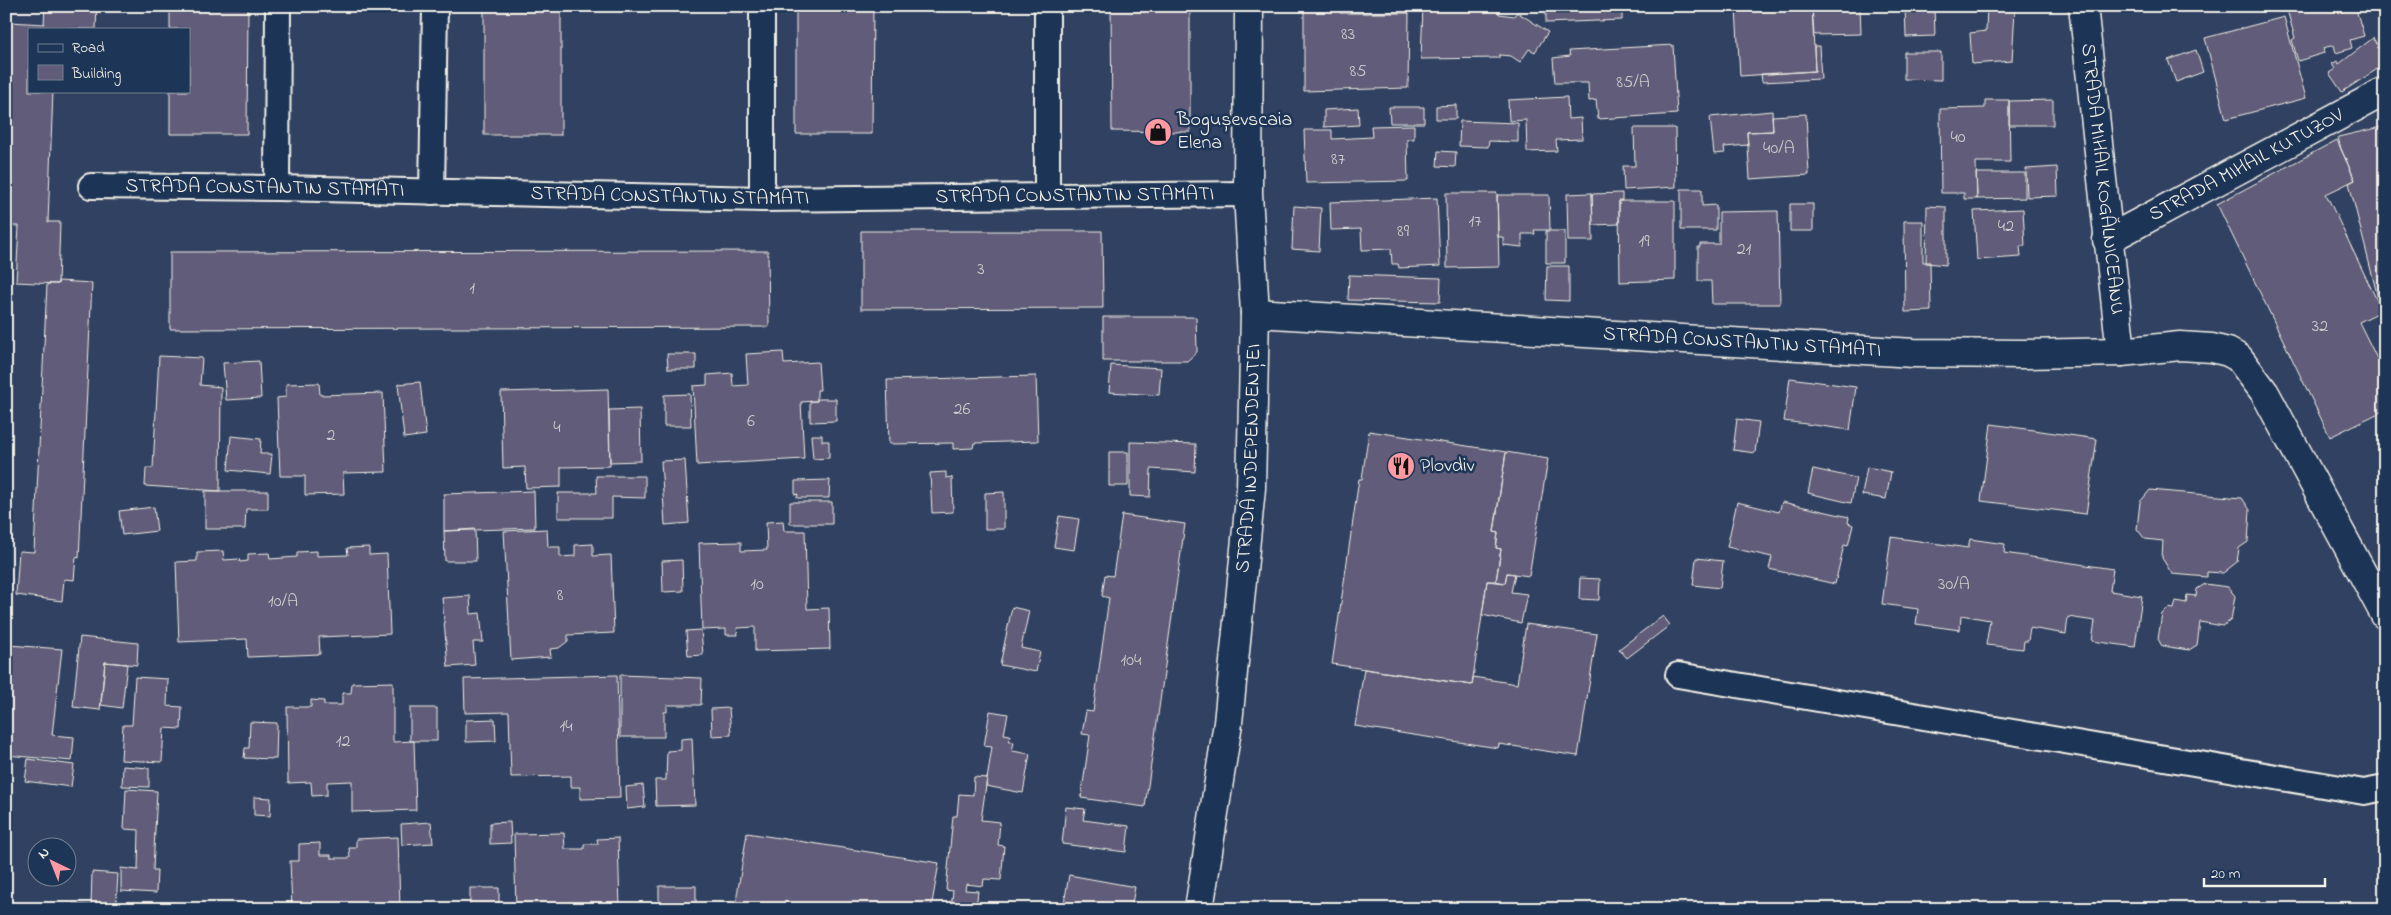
<svg xmlns="http://www.w3.org/2000/svg" width="2391" height="915" viewBox="0 0 2391 915" font-family="'Indie Flower',sans-serif">
<rect width="100%" height="100%" fill="#314161"/>
<filter id="ink" filterUnits="userSpaceOnUse"><feTurbulence type="fractalNoise" baseFrequency=".02" numOctaves="2"/><feDisplacementMap in="SourceGraphic" scale="10" xChannelSelector="R" yChannelSelector="G"/><feConvolveMatrix kernelMatrix="1 2 1 2 8 2 1 2 1" color-interpolation-filters="sRGB"/></filter>
<g filter="url(#ink)">
<path fill="#605c79" stroke="#f4f1e8" d="M 45,6 L 97,6 L 96,29 L 29,29 L 29,91 L 53,91 L 48,222 L 60,222 L 58,284 L 16,282 L 19,226 L 6,226 L 6,120 L 10,22 L 44,24 Z
M 170,6 L 248,6 L 247,134 L 170,134 L 170,91 L 189,91 L 189,29 L 170,29 Z
M 484,6 L 561,6 L 561,135 L 484,135 Z
M 796,6 L 873,6 L 872,134 L 796,134 Z
M 1111,6 L 1190,6 L 1190,132 L 1112,131 Z
M 1304,6 L 1339,6 L 1340,13 L 1409,13 L 1408,88 L 1304,91 Z
M 1423,6 L 1447,6 L 1447,9 L 1499,10 L 1499,14 L 1514,16 L 1517,12 L 1548,32 L 1535,52 L 1529,49 L 1520,62 L 1511,56 L 1499,55 L 1499,58 L 1421,59 Z
M 1546,6 L 1622,6 L 1622,20 L 1546,23 Z
M 1731,6 L 1788,6 L 1731,11 Z
M 1788,6 L 1812,6 L 1815,71 L 1740,76 L 1736,9 Z
M 1812,6 L 1860,6 L 1861,34 L 1814,35 Z
M 1905,6 L 1934,6 L 1935,36 L 1906,37 Z
M 1987,6 L 2012,6 L 2012,9 L 2015,9 L 2012,61 L 1972,64 L 1970,33 L 1986,31 Z
M 2286,6 L 2355,6 L 2364,36 L 2350,40 L 2352,48 L 2336,53 L 2334,45 L 2323,48 L 2324,53 L 2298,61 L 2292,40 L 2295,38 Z
M 2284,17 L 2306,98 L 2226,119 L 2205,38 Z
M 2373,38 L 2385,56 L 2385,64 L 2342,92 L 2329,73 L 2335,69 L 2332,64 L 2337,61 L 2339,64 Z
M 1673,45 L 1677,114 L 1598,119 L 1596,100 L 1589,101 L 1588,83 L 1555,83 L 1553,58 L 1570,56 L 1569,51 Z
M 1814,46 L 1819,46 L 1821,79 L 1762,82 L 1761,74 L 1815,71 Z
M 2196,50 L 2203,72 L 2176,82 L 2168,60 Z
M 1904,52 L 1941,52 L 1941,80 L 1904,79 Z
M 1567,97 L 1568,119 L 1581,118 L 1582,139 L 1556,140 L 1557,151 L 1527,152 L 1526,120 L 1509,121 L 1508,100 Z
M 1985,100 L 2009,100 L 2010,162 L 1976,162 L 1977,199 L 1964,199 L 1964,193 L 1941,193 L 1940,109 L 1985,108 Z
M 2053,100 L 2053,125 L 2009,125 L 2009,101 Z
M 1456,105 L 1456,119 L 1436,119 L 1436,106 Z
M 1389,107 L 1424,107 L 1424,123 L 1390,123 Z
M 1358,108 L 1359,125 L 1324,127 L 1324,110 Z
M 1772,111 L 1773,131 L 1747,132 L 1748,145 L 1724,147 L 1725,153 L 1714,154 L 1710,117 Z
M 1806,114 L 1809,175 L 1750,179 L 1747,132 L 1773,131 L 1772,116 Z
M 1460,121 L 1518,123 L 1518,142 L 1489,141 L 1488,147 L 1459,146 Z
M 1414,125 L 1414,139 L 1407,139 L 1408,181 L 1306,183 L 1304,130 L 1332,130 L 1332,139 L 1372,137 L 1371,126 Z
M 2381,127 L 2385,145 L 2385,326 L 2349,183 L 2355,180 L 2341,149 L 2338,137 Z
M 1634,128 L 1675,128 L 1676,187 L 1624,190 L 1623,166 L 1635,166 Z
M 2337,140 L 2355,180 L 2326,194 L 2382,311 L 2359,322 L 2385,375 L 2385,410 L 2330,437 L 2217,204 Z
M 1438,151 L 1456,152 L 1455,167 L 1437,166 Z
M 2057,167 L 2058,196 L 2027,197 L 2026,169 Z
M 1976,173 L 2025,173 L 2025,198 L 1977,199 Z
M 1681,189 L 1702,189 L 1702,206 L 1716,205 L 1716,230 L 1681,230 Z
M 1446,193 L 1497,193 L 1499,267 L 1447,268 Z
M 1592,193 L 1593,241 L 1568,241 L 1567,194 Z
M 1622,193 L 1622,201 L 1619,201 L 1619,224 L 1593,225 L 1592,194 Z
M 1497,195 L 1549,195 L 1550,230 L 1534,230 L 1535,234 L 1522,234 L 1522,247 L 1503,245 L 1503,237 L 1498,237 Z
M 1437,198 L 1440,266 L 1399,268 L 1398,264 L 1392,264 L 1391,249 L 1362,250 L 1361,229 L 1331,230 L 1330,202 Z
M 1619,201 L 1675,201 L 1675,280 L 1620,282 Z
M 1813,204 L 1813,231 L 1790,231 L 1790,204 Z
M 1294,206 L 1321,208 L 1319,251 L 1292,249 Z
M 1927,206 L 1946,207 L 1946,265 L 1926,263 Z
M 2023,209 L 2025,246 L 2020,246 L 2021,257 L 1977,260 L 1974,211 Z
M 1778,211 L 1780,304 L 1712,304 L 1711,281 L 1698,281 L 1698,247 L 1700,247 L 1700,244 L 1719,244 L 1719,212 Z
M 1904,221 L 1923,221 L 1923,262 L 1930,262 L 1931,311 L 1905,312 Z
M 861,231 L 1102,231 L 1103,308 L 861,309 Z
M 1546,231 L 1565,231 L 1565,263 L 1546,263 Z
M 768,251 L 769,327 L 170,329 L 170,252 Z
M 1547,266 L 1569,266 L 1569,301 L 1546,300 Z
M 1349,275 L 1441,278 L 1440,302 L 1348,300 Z
M 58,281 L 92,283 L 79,558 L 76,557 L 74,580 L 64,579 L 62,601 L 16,595 L 19,551 L 34,552 L 47,284 L 58,284 Z
M 1103,317 L 1196,317 L 1197,352 L 1187,361 L 1103,361 Z
M 783,352 L 784,364 L 818,362 L 820,390 L 817,390 L 817,401 L 801,402 L 804,459 L 697,465 L 693,386 L 707,385 L 707,375 L 732,373 L 733,386 L 748,385 L 746,354 Z
M 667,354 L 696,354 L 696,369 L 668,369 Z
M 159,356 L 202,358 L 200,385 L 221,387 L 220,491 L 145,486 L 146,468 L 153,468 Z
M 259,361 L 261,398 L 226,400 L 223,363 Z
M 1111,365 L 1161,368 L 1159,395 L 1109,392 Z
M 1036,376 L 1038,441 L 974,443 L 973,448 L 953,449 L 953,443 L 889,444 L 887,380 Z
M 1790,378 L 1856,387 L 1850,430 L 1784,421 Z
M 420,382 L 426,435 L 404,438 L 398,384 Z
M 319,383 L 320,395 L 383,393 L 386,472 L 343,473 L 344,494 L 305,495 L 305,476 L 280,476 L 277,398 L 286,397 L 286,384 Z
M 608,389 L 610,466 L 561,467 L 561,487 L 526,488 L 525,467 L 503,468 L 501,392 Z
M 690,394 L 691,426 L 664,426 L 664,395 Z
M 817,399 L 836,399 L 836,421 L 810,422 L 810,401 L 817,401 Z
M 640,409 L 641,461 L 610,462 L 609,410 Z
M 1737,419 L 1759,422 L 1755,453 L 1733,450 Z
M 1991,424 L 2097,439 L 2086,514 L 1981,501 Z
M 1369,431 L 1506,452 L 1494,532 L 1498,533 L 1496,548 L 1501,549 L 1496,581 L 1487,581 L 1472,685 L 1332,664 L 1359,479 L 1362,479 Z
M 811,435 L 822,435 L 822,441 L 829,441 L 829,458 L 813,459 Z
M 231,436 L 261,439 L 260,454 L 272,454 L 270,474 L 228,470 Z
M 1130,442 L 1196,444 L 1195,472 L 1151,469 L 1150,497 L 1130,496 Z
M 1109,452 L 1128,452 L 1128,486 L 1109,486 Z
M 1506,452 L 1548,459 L 1529,576 L 1507,573 L 1505,583 L 1496,581 L 1501,549 L 1496,548 L 1498,533 L 1494,532 Z
M 685,460 L 689,523 L 665,525 L 661,461 Z
M 1867,467 L 1891,472 L 1886,499 L 1862,495 Z
M 1813,469 L 1856,478 L 1851,503 L 1808,493 Z
M 946,472 L 946,478 L 952,477 L 953,512 L 932,513 L 930,473 Z
M 596,476 L 645,476 L 645,498 L 612,497 L 612,518 L 558,518 L 558,493 L 597,493 Z
M 830,480 L 829,498 L 797,498 L 798,494 L 795,495 L 795,481 Z
M 2150,490 L 2242,498 L 2250,510 L 2248,542 L 2239,548 L 2237,562 L 2223,573 L 2207,572 L 2207,577 L 2172,574 L 2162,558 L 2163,541 L 2145,539 L 2137,529 L 2140,502 Z
M 205,491 L 268,491 L 268,509 L 246,509 L 245,529 L 205,529 Z
M 534,491 L 535,528 L 444,531 L 444,494 Z
M 1004,492 L 1004,529 L 985,529 L 985,493 Z
M 790,502 L 832,502 L 832,524 L 790,524 Z
M 1737,502 L 1779,512 L 1782,502 L 1849,517 L 1848,523 L 1853,525 L 1848,546 L 1844,545 L 1835,584 L 1769,569 L 1772,557 L 1727,547 Z
M 154,507 L 157,531 L 122,535 L 119,511 Z
M 1122,515 L 1185,524 L 1145,807 L 1081,798 L 1090,735 L 1082,734 L 1086,711 L 1093,712 L 1109,598 L 1102,596 L 1105,575 L 1113,576 Z
M 1059,516 L 1079,519 L 1074,550 L 1054,547 Z
M 783,521 L 784,531 L 805,531 L 807,609 L 829,608 L 830,649 L 755,651 L 755,627 L 737,628 L 738,635 L 726,635 L 726,629 L 702,630 L 699,543 L 741,542 L 741,551 L 767,550 L 766,522 Z
M 475,529 L 476,561 L 445,561 L 444,531 Z
M 547,529 L 548,547 L 560,547 L 560,557 L 575,556 L 575,545 L 593,544 L 593,556 L 611,555 L 614,633 L 568,635 L 568,641 L 559,648 L 550,649 L 551,657 L 511,660 L 504,531 Z
M 1891,537 L 1968,548 L 1970,539 L 2005,544 L 2004,553 L 2113,569 L 2110,591 L 2142,596 L 2135,647 L 2092,641 L 2095,621 L 2068,617 L 2066,634 L 2030,628 L 2028,641 L 2024,641 L 2023,649 L 1986,645 L 1990,620 L 1961,615 L 1960,630 L 1916,624 L 1918,609 L 1882,604 Z
M 369,547 L 369,555 L 387,554 L 390,634 L 319,637 L 320,654 L 248,657 L 247,639 L 179,642 L 176,562 L 197,561 L 197,552 L 223,551 L 224,560 L 239,559 L 240,562 L 248,561 L 248,554 L 269,553 L 270,559 L 297,557 L 297,552 L 317,551 L 317,556 L 348,555 L 347,548 Z
M 1696,558 L 1723,561 L 1720,588 L 1693,585 Z
M 682,560 L 683,591 L 663,592 L 662,561 Z
M 1507,573 L 1515,574 L 1511,592 L 1527,594 L 1521,623 L 1482,615 L 1487,581 L 1505,583 Z
M 1580,578 L 1600,579 L 1599,600 L 1579,599 Z
M 2205,584 L 2228,587 L 2235,596 L 2231,620 L 2223,626 L 2200,622 L 2197,645 L 2189,650 L 2162,646 L 2158,639 L 2162,614 L 2168,608 L 2174,609 L 2176,601 L 2186,603 L 2187,595 L 2196,596 L 2197,589 Z
M 470,596 L 471,614 L 480,613 L 483,642 L 473,642 L 475,665 L 448,667 L 442,598 Z
M 1012,607 L 1029,611 L 1021,648 L 1040,652 L 1036,672 L 1000,665 Z
M 1663,616 L 1670,625 L 1627,658 L 1619,649 Z
M 1526,624 L 1597,634 L 1578,756 L 1499,744 L 1498,748 L 1355,726 L 1364,669 L 1472,685 L 1473,677 L 1517,684 Z
M 701,630 L 703,655 L 688,656 L 686,631 Z
M 80,637 L 138,643 L 137,665 L 105,662 L 100,710 L 73,707 Z
M 8,645 L 62,649 L 52,735 L 74,737 L 72,761 L 6,755 Z
M 105,662 L 127,664 L 122,708 L 101,705 Z
M 617,675 L 620,798 L 580,799 L 580,787 L 571,787 L 571,776 L 511,777 L 509,712 L 465,713 L 464,679 Z
M 620,675 L 702,678 L 701,705 L 667,705 L 667,712 L 664,712 L 664,737 L 620,737 Z
M 135,677 L 168,679 L 167,706 L 182,707 L 181,729 L 164,728 L 162,762 L 121,760 L 123,725 L 132,725 Z
M 393,682 L 393,742 L 414,741 L 416,810 L 352,812 L 352,781 L 327,782 L 327,795 L 312,796 L 311,782 L 288,783 L 287,707 L 311,707 L 311,700 L 324,701 L 324,705 L 342,705 L 342,693 L 351,693 L 352,683 Z
M 410,708 L 437,708 L 437,741 L 410,741 Z
M 729,708 L 731,735 L 712,736 L 711,709 Z
M 990,711 L 1008,714 L 1004,734 L 1010,735 L 1009,742 L 1014,742 L 1012,751 L 1030,754 L 1023,793 L 986,786 L 992,747 L 984,746 Z
M 495,719 L 496,741 L 466,742 L 466,720 Z
M 250,722 L 277,723 L 276,759 L 244,758 L 245,748 L 249,748 Z
M 692,738 L 695,805 L 656,806 L 655,780 L 666,780 L 667,751 L 681,750 L 681,739 Z
M 28,759 L 74,765 L 71,787 L 25,781 Z
M 123,766 L 149,768 L 149,787 L 122,786 Z
M 974,777 L 987,778 L 981,820 L 1000,822 L 998,845 L 1004,846 L 1001,880 L 984,879 L 983,886 L 966,884 L 965,890 L 978,891 L 976,909 L 951,908 L 953,891 L 946,890 L 953,816 L 957,816 L 959,794 L 973,795 Z
M 643,785 L 645,807 L 627,809 L 626,787 Z
M 126,789 L 157,791 L 153,870 L 157,870 L 156,893 L 121,891 L 121,868 L 138,870 L 139,830 L 124,829 Z
M 254,797 L 271,798 L 270,816 L 254,815 Z
M 1066,807 L 1085,809 L 1083,820 L 1129,826 L 1126,852 L 1062,844 Z
M 431,822 L 433,843 L 402,845 L 401,824 Z
M 510,822 L 511,843 L 490,844 L 490,823 Z
M 564,833 L 565,849 L 584,849 L 584,844 L 598,844 L 597,839 L 618,838 L 620,909 L 516,909 L 514,834 Z
M 747,833 L 939,863 L 931,909 L 735,908 Z
M 398,837 L 400,909 L 292,909 L 290,861 L 299,861 L 299,844 L 320,843 L 320,855 L 331,855 L 331,858 L 350,858 L 349,848 L 356,848 L 356,839 Z
M 92,872 L 118,874 L 116,907 L 118,909 L 72,909 L 73,904 L 91,905 Z
M 1069,875 L 1135,887 L 1131,909 L 1063,909 Z
M 659,886 L 696,886 L 696,909 L 656,909 L 656,903 L 659,903 Z
M 470,888 L 499,888 L 499,909 L 470,909 Z"/>
<g fill="none" stroke-linecap="round" stroke-linejoin="round">
<g stroke="#f4f1e8" stroke-width="28">
<g id="lane">
<path id="s1" d="M 91,186 L 277,188 L 762,199 L 1248,194"/>
<path d="M 277,188 L 278,6"/>
<path d="M 432,192 L 435,6"/>
<path d="M 1047,196 L 1047,6"/>
<path d="M 762,199 L 762,6"/>
<path d="M 1678,675 L 2364,792 L 2385,788"/>
</g>
</g>
<g stroke="#f4f1e8" stroke-width="31">
<g id="street">
<path id="s2" d="M 2083,6 L 2121,352"/>
<path id="s3" d="M 2107,240 L 2385,91"/>
<path id="s4" d="M 1255,313 L 1914,353 L 2025,354 L 2121,352 L 2180,346 L 2212,348 L 2228,352 L 2239,358 L 2265,393 L 2385,615"/>
</g>
</g>
<g stroke="#f4f1e8" stroke-width="31">
<g id="secondary">
<path id="s5" d="M 1199,909 L 1228,723 L 1251,488 L 1255,313 L 1248,194 L 1249,6"/>
</g>
</g>
<use href="#lane" stroke="#1d3557" stroke-width="24"/>
<use href="#street" stroke="#1d3557" stroke-width="28"/>
<use href="#secondary" stroke="#1d3557" stroke-width="28"/>
</g>
</g>
<defs>
<g id="shop-disc" transform="scale(1.4375)"><circle r="9.5" fill="#ff9aa2" stroke="#1d3557"/><path d="M-5-2.5h2.3a2.7 3.5 0 0 1 5.4 0H5L5.5 6h-11ZM-1.5-2.5h3a1.5 2.3 0 0 0-3 0Z" fill="#111"/></g>
<g id="restaurant-disc" transform="scale(1.4375)"><circle r="9.5" fill="#ff9aa2" stroke="#1d3557"/><path d="M-5-6h1v4h1v-4h1v4h1v-4h1v5L-1.5 .5V6h-2V.5L-5-1ZM5-6V6H3V1.5H1.5Q1.5-4 5-6Z" fill="#111"/></g>
</defs>
<g fill-rule="evenodd">
<use href="#shop-disc" x="1158" y="132"/>
<use href="#restaurant-disc" x="1401" y="466"/>
</g>
<g text-anchor="middle" dominant-baseline="central" stroke-width="5" stroke-linejoin="round" paint-order="stroke">
<g font-size="18" fill="#cfcccc">
<text x="1348" y="35">83</text>
<text x="1358" y="72">85</text>
<text x="1633" y="83">85/A</text>
<text x="1958" y="138">40</text>
<text x="1779" y="149">40/A</text>
<text x="1338" y="160">87</text>
<text x="1475" y="222">17</text>
<text x="2006" y="227">42</text>
<text x="1403" y="232">89</text>
<text x="1644" y="242">19</text>
<text x="1744" y="250">21</text>
<text x="981" y="270">3</text>
<text x="472" y="289">1</text>
<text x="2320" y="327">32</text>
<text x="962" y="410">26</text>
<text x="751" y="422">6</text>
<text x="557" y="428">4</text>
<text x="331" y="436">2</text>
<text x="757" y="585">10</text>
<text x="1954" y="585">30/A</text>
<text x="560" y="596">8</text>
<text x="283" y="602">10/A</text>
<text x="1131" y="661">104</text>
<text x="566" y="727">14</text>
<text x="343" y="742">12</text>
</g>
<g font-size="20" fill="#f4f1e8" stroke="#1d3557" text-anchor="start">
<text x="1177" y="120">Bogușevscaia<tspan x="1177" dy="23">Elena</tspan></text>
<text x="1420" y="466">Plovdiv</text>
</g>
<g font-size="20" fill="#f4f1e8" stroke="#1d3557">
<text stroke="none"><textPath href="#s3" startOffset="158">STRADA MIHAIL KUTUZOV</textPath></text>
<text stroke="none"><textPath href="#s2" startOffset="174">STRADA MIHAIL KOGĂLNICEANU</textPath></text>
<text stroke="none"><textPath href="#s1" startOffset="174">STRADA CONSTANTIN STAMATI</textPath></text>
<text stroke="none"><textPath href="#s1" startOffset="579">STRADA CONSTANTIN STAMATI</textPath></text>
<text stroke="none"><textPath href="#s1" startOffset="984">STRADA CONSTANTIN STAMATI</textPath></text>
<text stroke="none"><textPath href="#s4" startOffset="488">STRADA CONSTANTIN STAMATI</textPath></text>
<text stroke="none"><textPath href="#s5" startOffset="454">STRADA INDEPENDENȚEI</textPath></text>
</g>
</g>
<rect width="2391" height="915" fill="none" stroke="#1d3557" stroke-width="25"/>
<rect x="12" y="12" width="2366" height="890" fill="none" stroke="#f4f1e8" stroke-width="2" filter="url(#ink)"/>
<rect x="28" y="28" width="162" height="65" fill="#1d3557" stroke="#738091"/>
<rect x="38" y="44" width="25" height="8" fill="#1d3557" stroke="#738091"/>
<text x="72" y="52" font-size="15" fill="#f4f1e8">Road</text>
<rect x="38" y="65" width="25" height="15" fill="#605c79" stroke="#738091"/>
<text x="72" y="78" font-size="15" fill="#f4f1e8">Building</text>
<g transform="translate(52 862) rotate(317)"><circle r="24" fill="#1d3557" stroke="#738091"/>
<path d="M0-4L9 19L0 12L-9 19Z" fill="#ff9aa2"/>
<text y="-8" font-size="14" font-weight="bold" text-anchor="middle" fill="#f4f1e8">N</text>
</g>
<path d="M2204 878v8h121v-8" fill="none" stroke="#f4f1e8" stroke-width="2.5"/>
<text x="2211" y="878" font-size="15" fill="#f4f1e8" stroke="#1d3557" stroke-width="4" paint-order="stroke">20 m</text>
</svg>
